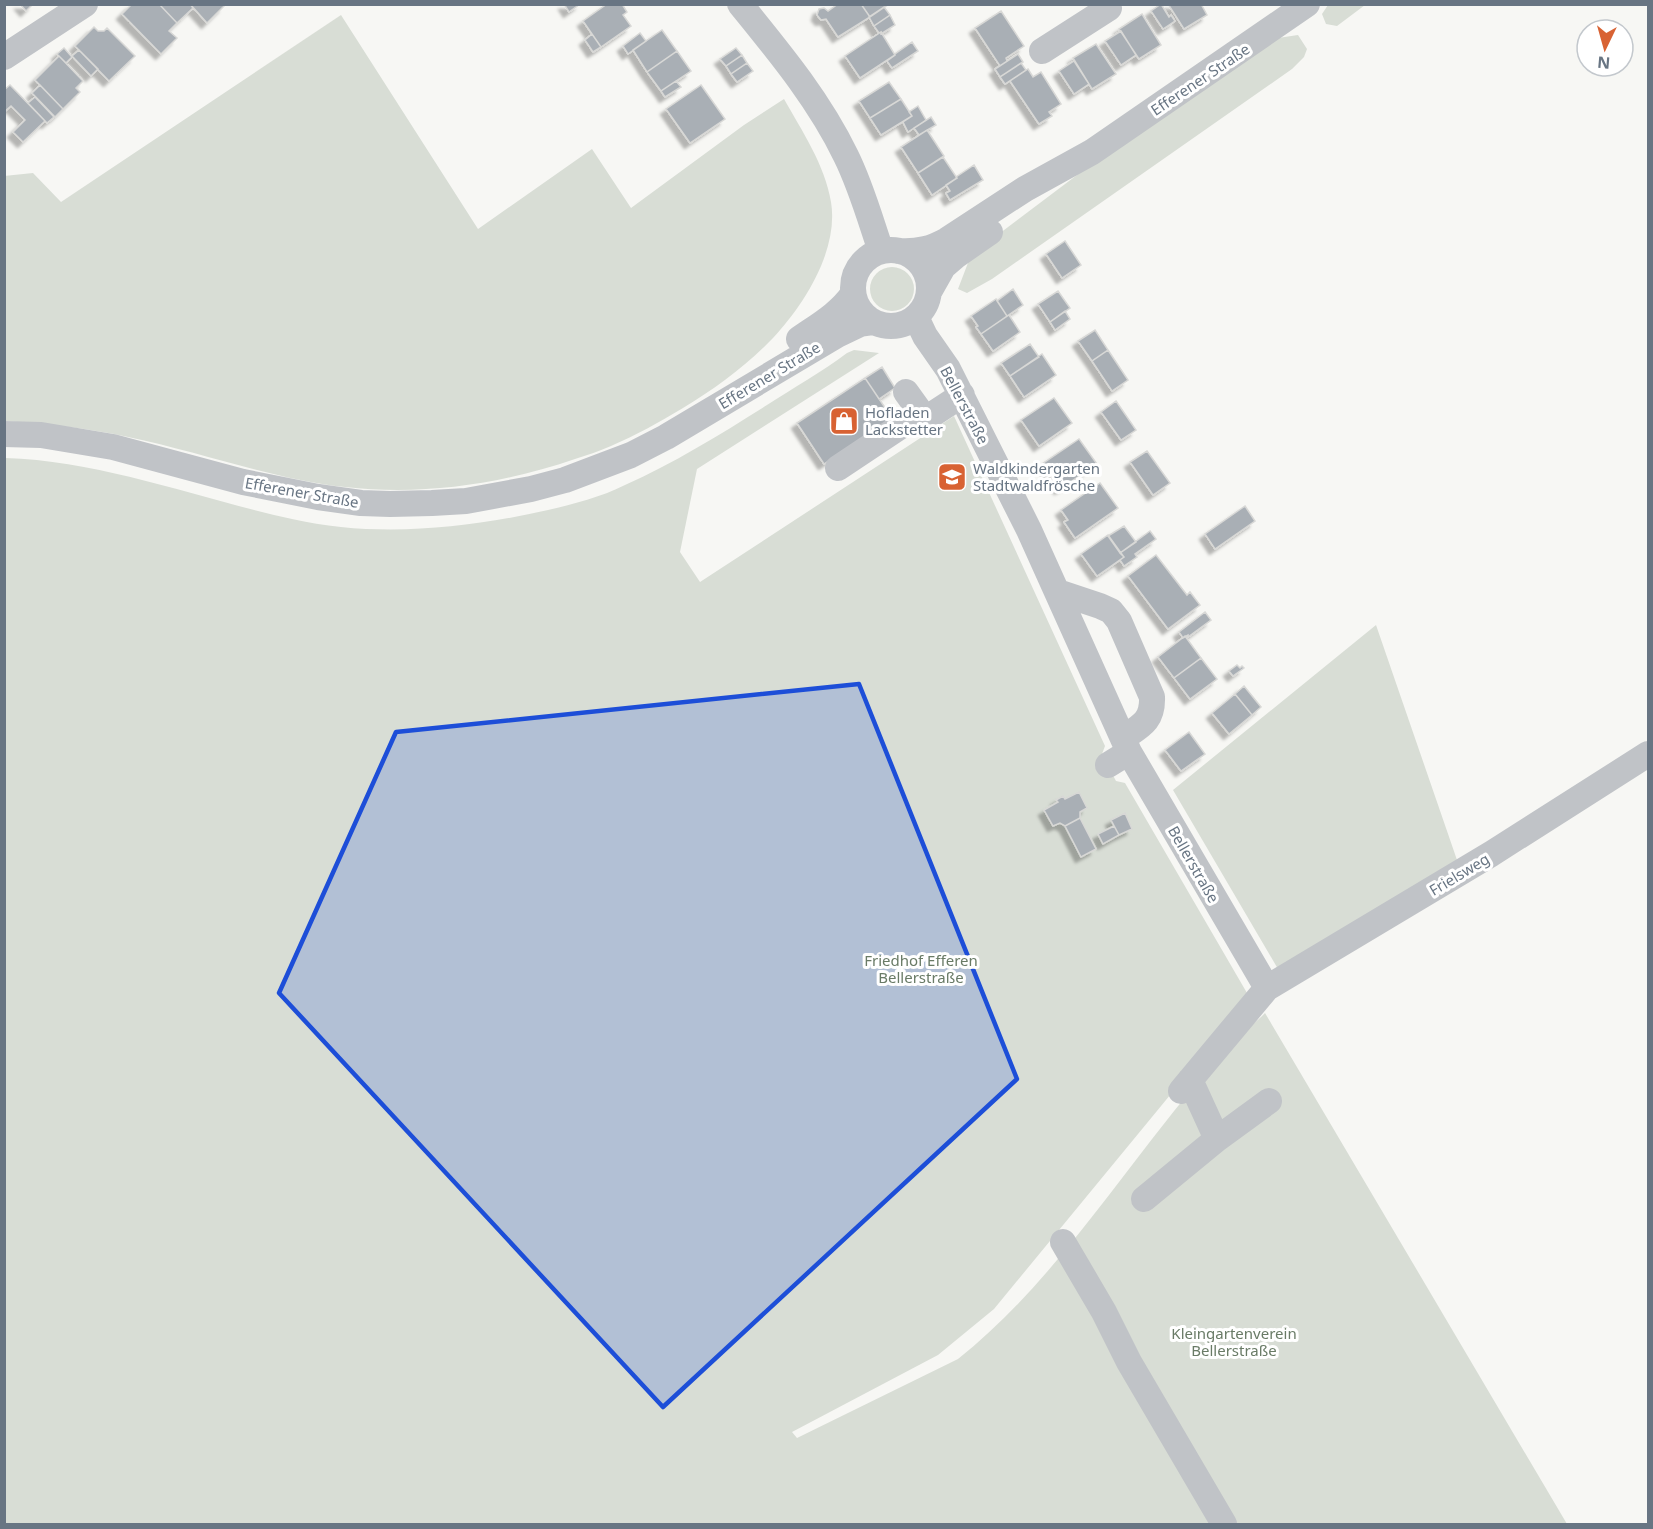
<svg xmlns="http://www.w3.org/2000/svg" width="1653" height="1529" viewBox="0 0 1653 1529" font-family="'Noto Sans',sans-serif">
<defs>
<filter id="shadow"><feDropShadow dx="-5.5" dy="5.5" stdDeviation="1.5" flood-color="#0004"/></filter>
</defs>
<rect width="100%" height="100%" fill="#f7f7f4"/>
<path fill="#d8ddd5" d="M 1328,5 L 1328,4 L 1365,5 L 1337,26 L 1326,24 L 1322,14 Z
M 341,15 L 478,229 L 592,149 L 631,208 L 744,125 L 784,99 C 802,131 825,165 831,202 C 839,250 804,305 773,338 C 746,366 716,388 683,408 C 660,422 636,435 611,446 C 600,451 587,455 575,459 C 502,484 423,496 345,487 C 272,479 201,452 128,437 C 88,428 46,424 5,421 L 4,176 L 33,173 L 61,202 Z
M 1298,35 L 1307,49 L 1304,57 L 1292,69 L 992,279 L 967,293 L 958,289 L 971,255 L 1081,172 L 1278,38 Z
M870 289a22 22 0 1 1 44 0a22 22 0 1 1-44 0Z
M 854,350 L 879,353 L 697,469 L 680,552 L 700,582 L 954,416 L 1105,746 L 1102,754 L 1116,781 L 1125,783 L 1247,993 L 1245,1004 L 994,1309 L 938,1355 L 792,1432 L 797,1438 L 958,1359 C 1041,1293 1101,1203 1167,1120 C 1187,1095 1207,1069 1228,1046 C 1239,1034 1254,1025 1265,1013 L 1567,1524 L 5,1524 L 5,458 C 103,461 196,498 292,519 C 375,538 465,529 548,510 C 574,504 601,497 625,485 C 674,463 721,434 767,405 C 793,388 822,372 847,353 Z
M 1376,625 L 1457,860 L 1278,969 L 1173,790 Z"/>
<path fill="#a9afb5" stroke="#d8d8d6" stroke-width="1.5" filter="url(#shadow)" d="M 20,4 L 33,4 L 26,11 Z
M 132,4 L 159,4 L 177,23 L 169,31 L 177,38 L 161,54 L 122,14 Z
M 159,4 L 190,4 L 193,8 L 177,23 Z
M 190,4 L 222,4 L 224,6 L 207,23 Z
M 564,4 L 580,4 L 569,12 Z
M 607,4 L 622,4 L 627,12 L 623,15 L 631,26 L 601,47 L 583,21 Z
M 838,4 L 861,4 L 870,17 L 838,37 L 826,19 L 821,20 L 817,15 L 819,9 L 824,8 L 828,11 Z
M 861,4 L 889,4 L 870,17 Z
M 1161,4 L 1169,17 L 1171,15 L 1175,21 L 1163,29 L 1151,11 Z
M 1168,4 L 1201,4 L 1207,15 L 1184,29 Z
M 884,7 L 890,15 L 874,26 L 869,17 Z
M 1001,11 L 1024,46 L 1006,58 L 1007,61 L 1000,66 L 975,28 Z
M 1142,14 L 1161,45 L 1139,59 L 1119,29 Z
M 890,15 L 895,25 L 881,34 L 881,32 L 879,33 L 874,26 Z
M 94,27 L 98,31 L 104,31 L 107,28 L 135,56 L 109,81 L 75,46 Z
M 662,30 L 677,51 L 647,72 L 633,50 Z
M 1121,31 L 1136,55 L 1121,65 L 1105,41 Z
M 881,32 L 895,55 L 860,78 L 845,56 Z
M 640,33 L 646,41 L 628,54 L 623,46 Z
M 592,34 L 601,47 L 593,52 L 585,40 Z
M 912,42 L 918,51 L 892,68 L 887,61 L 895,55 L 895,54 Z
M 1096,44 L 1116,74 L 1092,89 L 1073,58 Z
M 64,48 L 72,57 L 66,63 L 57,54 Z
M 736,48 L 742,55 L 726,66 L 720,59 Z
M 79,50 L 98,69 L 91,76 L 72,56 Z
M 677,51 L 691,71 L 661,91 L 647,72 Z
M 1018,54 L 1023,62 L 1000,77 L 995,69 Z
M 742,55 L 747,63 L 731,74 L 726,66 Z
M 59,56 L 83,81 L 76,88 L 80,92 L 63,109 L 35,80 Z
M 1074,61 L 1089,84 L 1074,94 L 1059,71 Z
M 747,63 L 753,71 L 737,82 L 731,74 Z
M 1021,63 L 1026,70 L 1005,84 L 1000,77 Z
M 1028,69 L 1033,77 L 1041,72 L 1061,104 L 1049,112 L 1052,116 L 1039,124 L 1010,81 Z
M 676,81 L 681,87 L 665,97 L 661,91 Z
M 889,82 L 901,99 L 870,118 L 859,101 Z
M 10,85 L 45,121 L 23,142 L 13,132 L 25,120 L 11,106 L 4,112 L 4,90 Z
M 40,85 L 63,109 L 55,117 L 32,93 Z
M 701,85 L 725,119 L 690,143 L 666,109 Z
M 35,97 L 54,117 L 47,123 L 28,103 Z
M 901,99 L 912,116 L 881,135 L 870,118 Z
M 918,106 L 926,120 L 908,132 L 903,122 L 912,116 L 909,112 Z
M 931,117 L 936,125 L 919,135 L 914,128 Z
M 927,130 L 944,156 L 918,173 L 901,147 Z
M 943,157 L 957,178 L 932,195 L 918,173 Z
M 974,165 L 983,180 L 950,200 L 946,193 L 950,191 L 946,185 L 957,178 L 956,177 Z
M 1065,241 L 1081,265 L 1062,278 L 1046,254 Z
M 1013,289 L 1023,305 L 1007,316 L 997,301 Z
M 1058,291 L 1070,308 L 1050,322 L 1038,304 Z
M 996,299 L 1007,316 L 981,334 L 976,327 L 978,326 L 971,316 Z
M 1065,311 L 1070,319 L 1055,330 L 1050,322 Z
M 1009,315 L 1020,332 L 993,351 L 981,334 Z
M 1095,330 L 1108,350 L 1092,361 L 1078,341 Z
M 1030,344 L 1039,357 L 1010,376 L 1001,363 Z
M 1108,350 L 1128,380 L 1112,391 L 1092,361 Z
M 1042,354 L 1056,375 L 1024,397 L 1010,376 Z
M 882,367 L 895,388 L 879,399 L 865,378 Z
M 865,378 L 892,418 L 824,464 L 797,423 Z
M 1054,398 L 1072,423 L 1039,446 L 1021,420 Z
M 1116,401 L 1136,430 L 1121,440 L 1101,412 Z
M 1079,439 L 1097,464 L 1060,489 L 1042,464 Z
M 1147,451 L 1170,483 L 1153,495 L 1130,462 Z
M 1100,483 L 1118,508 L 1075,538 L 1064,522 L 1068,520 L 1061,510 Z
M 1245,506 L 1255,521 L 1215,549 L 1205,534 Z
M 1124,526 L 1136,542 L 1120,553 L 1108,536 Z
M 1150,531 L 1156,539 L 1135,554 L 1137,557 L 1124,566 L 1120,560 L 1124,557 L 1120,553 Z
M 1108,535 L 1124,557 L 1097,576 L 1081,554 Z
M 1156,555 L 1187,595 L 1190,592 L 1200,605 L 1168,629 L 1128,576 Z
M 1205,612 L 1211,620 L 1188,637 L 1188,635 L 1183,638 L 1179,632 Z
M 1185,636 L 1201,658 L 1174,678 L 1158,657 Z
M 1201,658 L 1217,679 L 1190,699 L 1174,678 Z
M 1237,665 L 1240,668 L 1242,666 L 1244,668 L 1233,676 L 1229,671 Z
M 1244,686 L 1261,707 L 1252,715 L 1235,694 Z
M 1235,694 L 1252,715 L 1229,734 L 1212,713 Z
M 1189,732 L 1205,754 L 1181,771 L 1165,750 Z
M 1079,792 L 1087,808 L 1080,812 L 1080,818 L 1065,826 L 1060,823 L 1053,826 L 1044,810 L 1058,802 L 1056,800 L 1063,796 L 1065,799 Z
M 1125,813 L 1132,829 L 1119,835 L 1111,820 Z
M 1080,818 L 1096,849 L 1081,857 L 1065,826 Z
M 1114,826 L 1119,835 L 1103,844 L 1098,834 Z"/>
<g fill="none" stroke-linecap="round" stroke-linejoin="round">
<path stroke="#c0c3c7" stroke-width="26" d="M 740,4 C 779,52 819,100 846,156 C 861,186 870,219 881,251
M 1042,51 L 1109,8
M 4,57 L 85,4
M853 288a38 38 0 1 1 76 0a38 38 0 1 1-76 0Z
M 899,251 C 918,252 931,249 947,240 L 1025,189 L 1092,152 L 1307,4
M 930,290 L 943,267 L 957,255 L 990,232
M 916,317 L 925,336 L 948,369 L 1029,530 L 1129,752 L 1267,988
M 799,339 C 819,325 839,314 853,294
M 906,392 L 924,417
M 4,434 L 41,435 L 113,447 L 243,482 L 318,497 L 361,503 L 390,504 L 432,503 L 466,501 L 531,489 L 565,480 L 631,455 L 666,437 L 837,335 L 860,324 L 874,322
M 838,468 L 904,424 L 933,414 L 962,395
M 1058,592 L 1100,606 L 1111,611 L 1119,621 L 1152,697 C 1153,721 1141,726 1123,738
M 1108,765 L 1129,752
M 1181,1091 L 1267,988 L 1491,854 L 1648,754
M 1217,1139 L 1269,1101
M 1144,1199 L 1217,1139 L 1190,1080
M 1063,1242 L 1104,1312 L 1129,1362 L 1224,1524"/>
</g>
<path fill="#1d4ed8" fill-opacity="0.2" stroke="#1d4ed8" stroke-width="4.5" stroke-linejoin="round" d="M 859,684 L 1017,1079 L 663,1407 L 279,993 L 396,732 Z"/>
<defs>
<g id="shop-square" transform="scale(1.5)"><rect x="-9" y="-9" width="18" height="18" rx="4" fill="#d86233" stroke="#fff"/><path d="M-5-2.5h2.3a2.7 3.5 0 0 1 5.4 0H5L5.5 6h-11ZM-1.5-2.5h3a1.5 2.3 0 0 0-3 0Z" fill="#fff"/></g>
<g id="school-square" transform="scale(1.5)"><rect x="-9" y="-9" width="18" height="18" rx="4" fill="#d86233" stroke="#fff"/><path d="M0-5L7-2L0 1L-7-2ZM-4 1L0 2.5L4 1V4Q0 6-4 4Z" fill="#fff"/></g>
</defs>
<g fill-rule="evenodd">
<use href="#shop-square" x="844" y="421"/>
<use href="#school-square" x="952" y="477"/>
</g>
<g text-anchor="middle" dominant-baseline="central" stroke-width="6" stroke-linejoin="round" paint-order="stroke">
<g font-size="15" fill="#687583" stroke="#fff">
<text transform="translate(1200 79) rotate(-34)">Efferener Straße</text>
<text transform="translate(769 375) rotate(-31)">Efferener Straße</text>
<text transform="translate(965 405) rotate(62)">Bellerstraße</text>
<text transform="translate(302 492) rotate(10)">Efferener Straße</text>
<text transform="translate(1194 864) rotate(60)">Bellerstraße</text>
<text transform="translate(1459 874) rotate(-31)">Frielsweg</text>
</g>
<g font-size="15" fill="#687583" stroke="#fff" text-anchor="start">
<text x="865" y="412">Hofladen<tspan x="865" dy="17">Lackstetter</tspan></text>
<text x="973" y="468">Waldkindergarten<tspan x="973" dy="17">Stadtwaldfrösche</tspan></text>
</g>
<g font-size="15" fill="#697b66" stroke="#fff">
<text x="921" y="960">Friedhof Efferen<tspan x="921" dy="17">Bellerstraße</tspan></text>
<text x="1234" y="1333">Kleingartenverein<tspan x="1234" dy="17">Bellerstraße</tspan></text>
</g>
</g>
<rect width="1653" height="1529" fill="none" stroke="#687583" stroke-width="12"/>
<g transform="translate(1605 48) rotate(185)"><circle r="28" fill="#ffffff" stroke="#c3c8cd" stroke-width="1.5"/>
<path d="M0-4.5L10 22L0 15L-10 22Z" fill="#d86233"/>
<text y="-9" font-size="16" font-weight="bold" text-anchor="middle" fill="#687583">N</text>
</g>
</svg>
